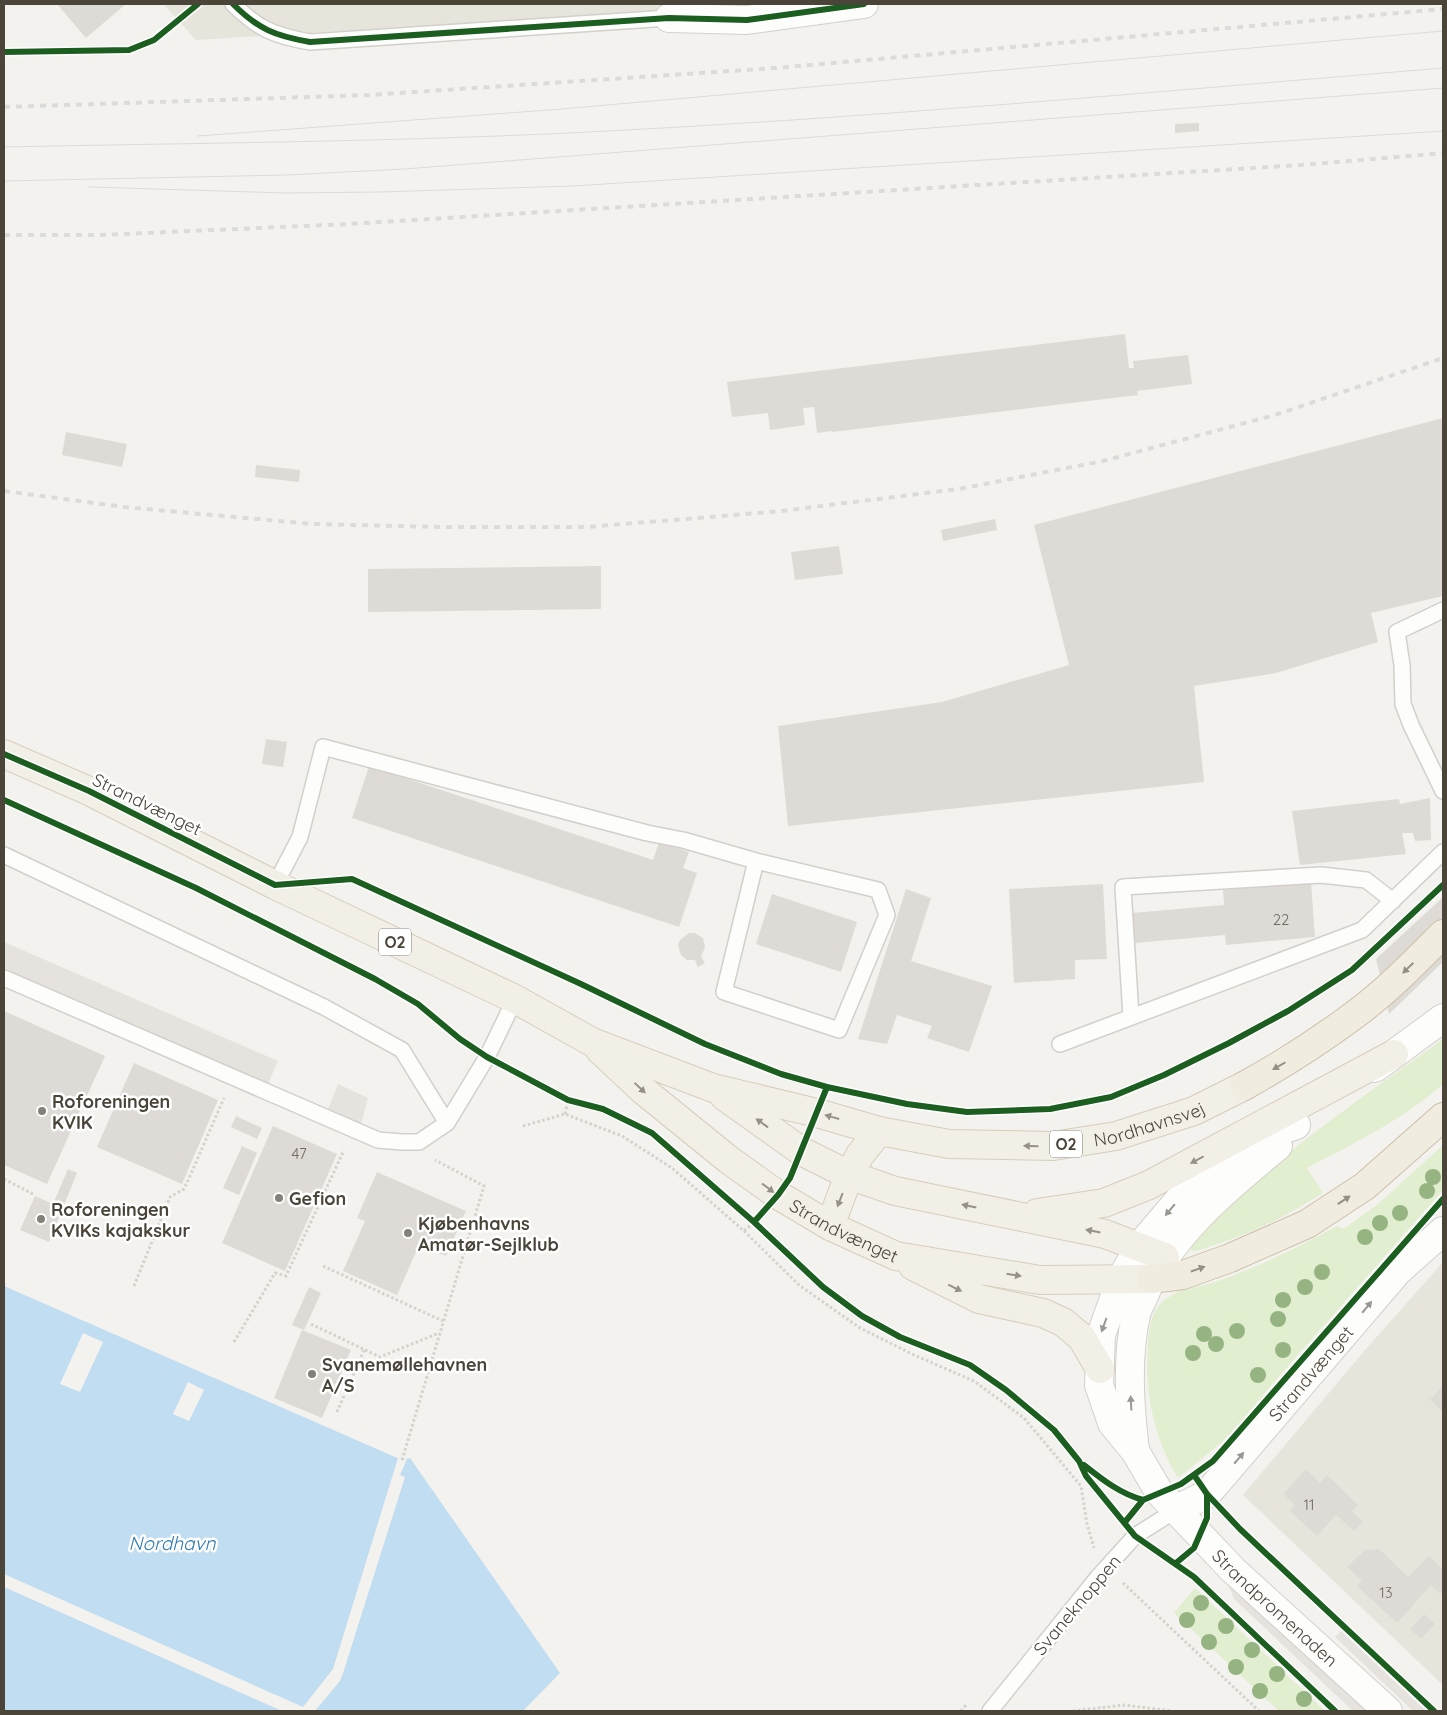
<svg xmlns="http://www.w3.org/2000/svg" width="1447" height="1715" viewBox="0 0 1447 1715" font-family="Quicksand,sans-serif">
<rect width="100%" height="100%" fill="#f4f2ee"/>
<path fill="#e7e4dc" d="M 163,4 L 773,4 L 196,40 Z
M 1443,1262 L 1443,1685 L 1243,1495 L 1359,1357 Z"/>
<path fill="#e1eecf" d="M 1443,1039 L 1443,1084 C 1403,1120 1354,1143 1307,1168 L 1323,1193 C 1281,1220 1243,1237 1196,1251 L 1190,1250 L 1191,1245 C 1263,1163 1355,1103 1443,1039 Z
M 1443,1145 L 1443,1190 L 1269,1388 L 1242,1420 L 1221,1443 L 1178,1478 C 1154,1438 1144,1391 1148,1345 C 1149,1332 1150,1318 1157,1308 C 1162,1300 1171,1296 1179,1291 C 1235,1280 1287,1253 1337,1226 L 1343,1229 L 1378,1204 Z
M 1195,1588 L 1325,1711 L 1279,1711 L 1174,1613 Z"/>
<path fill="#e6e3df" d="M 4,942 L 278,1061 L 265,1091 L 4,978 Z
M 338,1084 L 368,1098 L 359,1132 L 325,1117 Z
M 1226,1578 L 1366,1711 L 1353,1711 L 1234,1599 Z
M 1341,1631 L 1426,1711 L 1413,1711 L 1335,1637 Z"/>
<path fill="#c0ddf1" d="M 4,1286 L 402,1460 L 410,1458 L 560,1673 L 523,1711 L 4,1711 Z"/>
<path fill="#f4f2ee" d="M 83,1333 L 103,1342 L 80,1392 L 60,1384 Z
M 188,1382 L 204,1390 L 189,1421 L 173,1414 Z
M 398,1458 L 402,1460 L 407,1459 L 400,1475 L 405,1477 L 344,1670 L 340,1681 L 315,1711 L 282,1711 L 4,1587 L 4,1574 L 303,1707 L 333,1669 Z"/>
<path fill="#dedbd6" d="M 57,4 L 126,4 L 86,38 Z
M 1199,123 L 1199,131 L 1175,133 L 1175,124 Z
M 1125,334 L 1129,368 L 1134,368 L 1133,361 L 1188,355 L 1192,384 L 1137,391 L 1138,395 L 832,432 L 832,431 L 817,433 L 814,407 L 803,408 L 805,425 L 770,430 L 768,413 L 732,417 L 727,382 Z
M 1443,418 L 1443,596 L 1371,613 L 1378,642 L 1276,673 L 1194,686 L 1204,782 L 788,826 L 778,726 L 942,702 L 1069,665 L 1034,525 Z
M 66,432 L 127,444 L 122,467 L 62,455 Z
M 256,465 L 300,470 L 299,482 L 255,477 Z
M 995,519 L 997,530 L 943,541 L 941,530 Z
M 839,546 L 843,574 L 795,580 L 791,552 Z
M 601,566 L 601,609 L 368,612 L 368,569 Z
M 266,739 L 287,742 L 283,767 L 262,764 Z
M 369,766 L 653,860 L 659,842 L 689,852 L 683,868 L 697,873 L 679,927 L 352,818 Z
M 1430,798 L 1431,840 L 1415,841 L 1413,833 L 1402,833 L 1406,854 L 1300,865 L 1292,811 L 1399,799 L 1400,804 Z
M 1311,882 L 1315,937 L 1226,945 L 1225,935 L 1135,943 L 1132,913 L 1224,905 L 1223,890 Z
M 1103,884 L 1107,959 L 1075,960 L 1075,979 L 1014,983 L 1009,889 Z
M 906,889 L 931,898 L 911,961 L 992,986 L 969,1052 L 927,1038 L 932,1026 L 897,1015 L 887,1044 L 858,1039 Z
M 772,894 L 857,922 L 841,972 L 756,944 Z
M 1443,897 L 1443,962 L 1389,1014 L 1376,959 Z
M 689,933 L 695,933 L 703,938 L 705,947 L 701,957 L 705,963 L 698,967 L 695,960 L 687,960 L 681,955 L 678,945 L 680,940 Z
M 4,1011 L 105,1056 L 47,1184 L 4,1165 Z
M 134,1063 L 218,1100 L 182,1184 L 97,1147 Z
M 236,1116 L 262,1128 L 257,1139 L 231,1127 Z
M 273,1126 L 337,1154 L 285,1271 L 222,1243 Z
M 242,1146 L 257,1153 L 239,1195 L 223,1188 Z
M 68,1169 L 77,1173 L 49,1242 L 20,1230 L 35,1196 L 53,1204 Z
M 377,1172 L 466,1211 L 446,1256 L 419,1245 L 397,1295 L 343,1271 L 365,1221 L 357,1218 Z
M 309,1287 L 321,1293 L 304,1330 L 292,1325 Z
M 302,1330 L 351,1350 L 322,1418 L 274,1398 Z
M 1443,1385 L 1443,1412 L 1430,1400 Z
M 1306,1469 L 1320,1483 L 1327,1475 L 1358,1505 L 1352,1511 L 1363,1522 L 1354,1531 L 1336,1515 L 1317,1536 L 1290,1511 L 1295,1505 L 1283,1494 Z
M 1379,1549 L 1408,1577 L 1429,1556 L 1443,1569 L 1443,1591 L 1440,1594 L 1431,1585 L 1397,1623 L 1357,1586 L 1362,1581 L 1347,1567 L 1365,1550 Z
M 1424,1614 L 1435,1624 L 1421,1639 L 1410,1629 Z"/>
<g fill="none" stroke-linecap="round" stroke-linejoin="round">
<g stroke="#d2d0cb" stroke-width="18">
<path id="service" d="M 233,4 C 258,29 275,36 310,42 L 669,18
M 1443,610 L 1397,632 L 1402,665 L 1403,704 L 1411,725 L 1443,791
M 4,855 L 324,1007 L 402,1050 L 447,1123
M 275,885 L 300,837 L 323,747 L 647,833 L 683,840 L 756,861 L 878,890 L 887,915 L 839,1030 L 724,992 L 756,861
M 4,978 L 378,1140 L 402,1142 L 419,1142 L 447,1123 L 487,1057 L 515,999
M 1131,1017 L 1123,887 L 1321,875 L 1366,880 L 1393,901
M 1060,1044 L 1362,930 L 1443,852
M 990,1711 L 1098,1577 L 1135,1536 L 1176,1510"/>
</g>
<g stroke="#d2d0cb" stroke-width="30">
<g id="minor">
<path d="M 669,18 L 747,20 L 864,4"/>
<path id="s1" d="M 1176,1510 L 1207,1494 L 1398,1271 L 1443,1231"/>
</g>
</g>
<g stroke="#d2d0cb" stroke-width="30">
<g id="tertiary">
<path d="M 1375,1068 L 1443,1018"/>
<path id="s2" d="M 1296,1125 L 1282,1130 L 1230,1158 L 1183,1195 L 1139,1247 L 1121,1279 L 1101,1335 L 1099,1385 L 1112,1423 L 1135,1451 L 1159,1492 L 1233,1570 L 1388,1711"/>
<path d="M 1135,1451 C 1130,1407 1126,1360 1136,1315 C 1137,1309 1141,1303 1143,1298 C 1169,1235 1227,1188 1278,1146"/>
</g>
</g>
<g stroke="#d6cebb" stroke-width="30">
<g id="primary">
<path id="s3" d="M 4,754 L 89,791 L 275,885 L 515,999 L 592,1042 L 713,1088 L 817,1113 L 879,1131 L 949,1144 L 1053,1146 L 1116,1136 L 1194,1111 L 1244,1086"/>
<path id="s4" d="M 600,1050 L 644,1091 L 729,1160 L 778,1195 L 830,1226 L 896,1256 L 1040,1280 L 1151,1279"/>
<path d="M 724,1096 L 801,1151 L 849,1175 L 895,1191 L 1105,1234 L 1165,1257"/>
<path d="M 1037,1213 L 1104,1203 L 1149,1185 L 1394,1054"/>
<path d="M 830,1226 L 849,1175 L 860,1155 L 879,1131"/>
<path d="M 913,1266 L 979,1299 L 1043,1313 L 1063,1322 L 1082,1338 L 1100,1369"/>
</g>
</g>
<g stroke="#ccbfa9" stroke-width="30">
<path id="trunk" d="M 1244,1086 C 1282,1065 1318,1042 1353,1016 C 1386,992 1415,962 1443,934
M 1151,1279 L 1183,1275 L 1230,1258 L 1307,1224 L 1365,1186 L 1443,1117"/>
</g>
<path stroke="#d3d2cc" stroke-width="3" stroke-dasharray="2.5 2.5" stroke-linecap="butt" d="M 565,1114 L 568,1100
M 523,1126 L 565,1114 L 622,1136 L 672,1168 L 744,1231 L 754,1222
M 4,1179 L 33,1194
M 744,1231 L 799,1285 L 860,1328 L 912,1354 L 974,1381 L 1024,1418 L 1081,1486 L 1087,1524 L 1094,1548
M 323,1266 L 443,1321
M 134,1286 L 170,1197 L 184,1189 L 190,1176 L 224,1098
M 311,1324 L 380,1357 L 439,1333
M 234,1342 L 275,1273 L 286,1276 L 344,1150
M 337,1412 L 364,1350
M 402,1460 L 484,1186 L 435,1160
M 1123,1583 L 1259,1711
M 961,1711 L 967,1704
M 1073,1711 L 1124,1705 L 1172,1711"/>
<use href="#service" stroke="#fdfdfc" stroke-width="15"/>
<use href="#minor" stroke="#fdfdfc" stroke-width="28"/>
<use href="#tertiary" stroke="#fdfdfc" stroke-width="28"/>
<use href="#primary" stroke="#f2efe6" stroke-width="28"/>
<use href="#trunk" stroke="#f0ece0" stroke-width="28"/>
<path stroke="#dbdbda" stroke-width="1" d="M 198,136 L 562,109 L 1443,31
M 4,147 C 192,143 381,142 569,133 C 861,119 1152,92 1443,68
M 4,181 L 286,175 L 404,169 L 1443,88
M 89,187 L 286,193 L 380,192 L 573,186 L 1443,131"/>
<path stroke="#dbdbda" stroke-width="4" stroke-dasharray="6 6" stroke-linecap="butt" d="M 4,107 L 369,95 L 776,68 L 1443,9
M 4,235 L 101,235 L 349,224 L 1301,165 L 1443,153
M 4,491 L 124,507 L 312,524 L 440,527 L 588,527 L 781,511 L 959,489 L 1103,461 L 1275,415 L 1443,358"/>
<g stroke="#fff" stroke-width="9">
<path id="cycleway" d="M 233,4 C 258,29 275,36 310,42 L 669,18 L 747,20 L 864,4
M 4,52 L 129,50 L 154,40 L 198,4
M 4,754 L 89,791 L 275,885 L 352,879 L 581,984 L 705,1044 L 781,1074 L 827,1087 L 907,1104 L 967,1112 L 1050,1109 L 1111,1097 L 1164,1075 L 1229,1043 L 1288,1011 L 1352,970 L 1443,885
M 4,800 L 196,888 L 375,979 L 418,1004 L 460,1039 L 487,1057 L 568,1100 L 603,1109 L 652,1133 L 754,1222 L 823,1287 L 862,1316 L 900,1337 L 970,1365 L 1006,1390 L 1054,1430 L 1079,1461 L 1086,1476 L 1135,1536 L 1194,1577 L 1335,1711
M 754,1222 L 778,1195 L 790,1178 L 827,1087
M 1084,1465 C 1103,1480 1119,1493 1143,1500
M 1194,1475 L 1207,1494 L 1240,1529 L 1434,1711
M 1125,1522 L 1143,1500 L 1181,1484 L 1213,1461 L 1443,1199
M 1176,1563 L 1194,1548 L 1207,1518 L 1207,1494"/>
</g>
<use href="#cycleway" stroke="#1b5e20" stroke-width="6"/>
</g>
<g fill="#96b382">
<circle cx="1433" cy="1177" r="8"/>
<circle cx="1427" cy="1191" r="8"/>
<circle cx="1400" cy="1213" r="8"/>
<circle cx="1380" cy="1223" r="8"/>
<circle cx="1365" cy="1237" r="8"/>
<circle cx="1322" cy="1272" r="8"/>
<circle cx="1305" cy="1287" r="8"/>
<circle cx="1283" cy="1300" r="8"/>
<circle cx="1278" cy="1319" r="8"/>
<circle cx="1237" cy="1331" r="8"/>
<circle cx="1204" cy="1334" r="8"/>
<circle cx="1216" cy="1344" r="8"/>
<circle cx="1283" cy="1350" r="8"/>
<circle cx="1193" cy="1353" r="8"/>
<circle cx="1258" cy="1375" r="8"/>
<circle cx="1201" cy="1603" r="8"/>
<circle cx="1187" cy="1620" r="8"/>
<circle cx="1226" cy="1626" r="8"/>
<circle cx="1209" cy="1642" r="8"/>
<circle cx="1252" cy="1650" r="8"/>
<circle cx="1236" cy="1667" r="8"/>
<circle cx="1277" cy="1674" r="8"/>
<circle cx="1260" cy="1691" r="8"/>
<circle cx="1304" cy="1699" r="8"/>
</g>
<defs><path id="oneway-solid" d="M-6-.8H1V-3.2L6.5 0L1 3.2V.8H-6Z" transform="scale(1.25)"/></defs>
<g fill="#959084">
<use href="#oneway-solid" transform="translate(1408 968) rotate(136)"/>
<use href="#oneway-solid" transform="translate(1279 1066) rotate(150)"/>
<use href="#oneway-solid" transform="translate(1344 1200) rotate(-33)"/>
<use href="#oneway-solid" transform="translate(1198 1269) rotate(-19)"/>
</g>
<g fill="#969187">
<use href="#oneway-solid" transform="translate(640 1088) rotate(43)"/>
<use href="#oneway-solid" transform="translate(832 1117) rotate(-164)"/>
<use href="#oneway-solid" transform="translate(762 1123) rotate(-144)"/>
<use href="#oneway-solid" transform="translate(1031 1146) rotate(-179)"/>
<use href="#oneway-solid" transform="translate(1197 1160) rotate(152)"/>
<use href="#oneway-solid" transform="translate(768 1188) rotate(37)"/>
<use href="#oneway-solid" transform="translate(840 1200) rotate(111)"/>
<use href="#oneway-solid" transform="translate(969 1206) rotate(-168)"/>
<use href="#oneway-solid" transform="translate(1093 1231) rotate(-169)"/>
<use href="#oneway-solid" transform="translate(1014 1275) rotate(9)"/>
<use href="#oneway-solid" transform="translate(955 1288) rotate(26)"/>
</g>
<g fill="#9b9791">
<use href="#oneway-solid" transform="translate(1170 1210) rotate(130)"/>
<use href="#oneway-solid" transform="translate(1367 1307) rotate(-50)"/>
<use href="#oneway-solid" transform="translate(1104 1325) rotate(110)"/>
<use href="#oneway-solid" transform="translate(1131 1403) rotate(-93)"/>
<use href="#oneway-solid" transform="translate(1239 1458) rotate(-50)"/>
</g>
<g fill="#868178" stroke="#fff" stroke-width="2">
<circle cx="42" cy="1111" r="5"/>
<circle cx="279" cy="1198" r="5"/>
<circle cx="41" cy="1219" r="5"/>
<circle cx="408" cy="1233" r="5"/>
<circle cx="312" cy="1374" r="5"/>
</g>
<g text-anchor="middle" dominant-baseline="central" stroke-width="5" stroke-linejoin="round" paint-order="stroke">
<g font-size="15" fill="#706a61">
<text x="1281" y="919">22</text>
<text x="299" y="1153">47</text>
<text x="1309" y="1504">11</text>
<text x="1386" y="1592">13</text>
</g>
<g fill="#fff" stroke="#817c74" stroke-width="1">
<rect x="379" y="928.5" width="32" height="27" rx="4"/>
<rect x="1050" y="1130.5" width="32" height="27" rx="4"/>
</g>
<g font-size="16" font-weight="bold" fill="#4b4439">
<text x="395" y="942">O2</text>
<text x="1066" y="1144">O2</text>
</g>
<g font-size="18" fill="#4b4439" stroke="#fff">
<text transform="translate(147 804) rotate(26)">Strandvænget</text>
<text stroke="none"><textPath href="#s3" startOffset="1230">Nordhavnsvej</textPath></text>
<text stroke="none"><textPath href="#s4" startOffset="305">Strandvænget</textPath></text>
<text stroke="none"><textPath href="#s1" startOffset="194">Strandvænget</textPath></text>
<text transform="translate(1077 1605) rotate(-50)">Svaneknoppen</text>
<text stroke="none"><textPath href="#s2" startOffset="636">Strandpromenaden</textPath></text>
</g>
<g font-size="18" font-weight="bold" fill="#4b4439" stroke="#fff" text-anchor="start">
<text x="52" y="1101">Roforeningen<tspan x="52" dy="21">KVIK</tspan></text>
<text x="289" y="1198">Gefion</text>
<text x="51" y="1209">Roforeningen<tspan x="51" dy="21">KVIKs kajakskur</tspan></text>
<text x="418" y="1223">Kjøbenhavns<tspan x="418" dy="21">Amatør-Sejlklub</tspan></text>
<text x="322" y="1364">Svanemøllehavnen<tspan x="322" dy="21">A/S</tspan></text>
</g>
<g font-size="19" font-style="italic" fill="#2e7ab2" stroke="#fff">
<text x="172" y="1543">Nordhavn</text>
</g>
</g>
<rect width="1447" height="1715" fill="none" stroke="#4b4439" stroke-width="10"/>
</svg>
